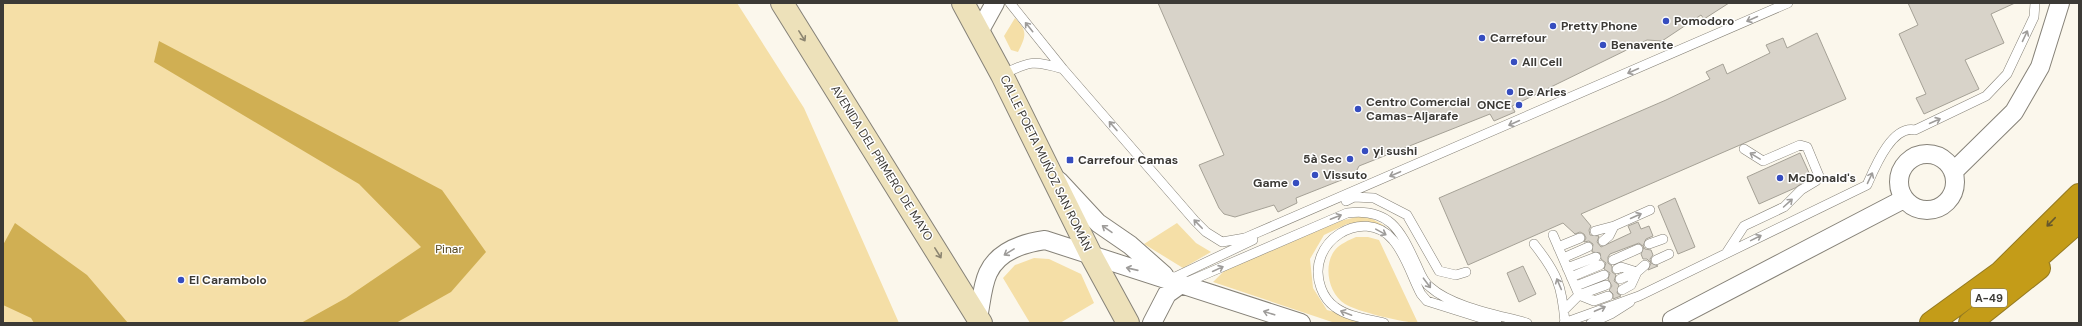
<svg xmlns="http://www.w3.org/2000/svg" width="2082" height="326" viewBox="0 0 2082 326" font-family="'DM Sans',sans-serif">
<rect width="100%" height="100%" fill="#fbf7ec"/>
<path fill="#f5dfa7" d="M 3,3 L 737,3 L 804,108 L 899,323 L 3,323 Z
M 1015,18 C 1028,31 1026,36 1018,52 L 1011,50 L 1004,36 Z
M 1365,215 L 1385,226 L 1365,223 L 1347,224 L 1324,235 L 1310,259 L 1313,288 L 1327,310 L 1375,323 L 1335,323 L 1213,282 L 1224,271 L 1340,221 Z
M 1177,223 L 1196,243 L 1211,252 L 1183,268 L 1144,244 Z
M 1356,237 L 1368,237 L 1379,240 L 1418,323 C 1405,323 1355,311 1345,304 C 1328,293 1323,265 1335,250 C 1340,244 1349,240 1356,237 Z
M 1034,258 L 1049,259 L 1081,274 L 1094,303 L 1060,323 L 1030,323 L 1003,278 L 1015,265 Z"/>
<path fill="#d0af53" d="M 159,41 L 442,190 L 486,252 L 451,292 L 396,323 L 301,323 L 346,298 L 421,247 L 359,184 L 154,62 Z
M 15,223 L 87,275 L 128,323 L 34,323 L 31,318 L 3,305 L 3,245 Z"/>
<path fill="#d8d3c9" stroke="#a5a196" d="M 1158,3 L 1729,3 L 1704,19 L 1701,15 L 1662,41 L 1647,40 L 1512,106 L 1515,112 L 1494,121 L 1490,114 L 1359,166 L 1355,174 L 1349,177 L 1296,198 L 1297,203 L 1278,212 L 1274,205 L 1235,217 L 1224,214 L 1219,208 L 1199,165 L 1224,155 Z
M 1908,3 L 2015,3 L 1991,14 L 2004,43 L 1965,60 L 1979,89 L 1924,114 L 1916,98 L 1926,94 L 1899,34 L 1918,25 Z
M 1817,33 L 1846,99 L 1581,214 L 1591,226 L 1589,230 L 1590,235 L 1599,236 L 1597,242 L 1601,247 L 1631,233 L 1628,226 L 1638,222 L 1641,229 L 1649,226 L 1653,236 L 1646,239 L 1643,246 L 1645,249 L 1651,250 L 1653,255 L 1650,259 L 1651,263 L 1658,266 L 1648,270 L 1651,263 L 1647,259 L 1643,259 L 1641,254 L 1644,247 L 1639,243 L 1610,254 L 1608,257 L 1608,263 L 1612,266 L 1612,272 L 1616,275 L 1614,281 L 1619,285 L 1617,293 L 1621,296 L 1613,299 L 1613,294 L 1609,290 L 1612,286 L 1608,279 L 1610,273 L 1604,269 L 1606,263 L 1601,259 L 1600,253 L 1592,252 L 1593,244 L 1589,241 L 1584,242 L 1586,238 L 1584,234 L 1580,232 L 1575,234 L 1563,223 L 1468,265 L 1439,198 L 1666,100 L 1710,79 L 1706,72 L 1723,64 L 1727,74 L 1770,53 L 1766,45 L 1783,38 L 1787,48 Z
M 1800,153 L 1811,177 L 1795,188 L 1759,204 L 1747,177 Z
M 1675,198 L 1695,247 L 1678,254 L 1658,206 Z
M 1523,266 L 1536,294 L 1519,302 L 1507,273 Z"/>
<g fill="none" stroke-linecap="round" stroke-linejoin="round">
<g stroke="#868278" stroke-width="10">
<path id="lane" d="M 1010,3 L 1063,69 L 1195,221 L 1206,232 L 1222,242 L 1245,238 L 1788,3
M 1002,75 C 1029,61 1034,60 1063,69
M 1346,201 L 1354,197 L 1374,198 L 1407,215 L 1439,271 L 1456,275 L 1466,272
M 1595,231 L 1614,226
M 1553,235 L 1579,295 L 1594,301 L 1608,296
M 1603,241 L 1609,236 L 1614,226 L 1650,210
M 1534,244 C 1557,273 1562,285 1565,323
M 1649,244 L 1663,239
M 1558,247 L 1580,238
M 1727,252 L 1744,226 L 1784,207 L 1801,190 L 1816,181 L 1819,176 L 1807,147 L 1800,145 L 1763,161 L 1744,149
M 1563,258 L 1588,247
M 1613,260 L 1638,249
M 1656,260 L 1669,254
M 1567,268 L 1596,257
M 1617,269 L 1621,267 L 1637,272
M 1571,277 L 1600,265
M 1171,279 L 1253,240
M 1620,279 L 1637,272
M 1185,283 L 1347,213 C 1391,207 1401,232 1417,266 C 1420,273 1424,283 1430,287 C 1452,307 1499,315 1527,323
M 1576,286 L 1604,275
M 1622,290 L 1631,285 L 1637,272 L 1645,265
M 1564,310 L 1579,295 L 1606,285
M 1384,323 C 1368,319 1348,317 1335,307 C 1328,302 1324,296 1321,288 C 1304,242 1364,205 1393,240 C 1406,255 1412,277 1421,294 L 1427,301 L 1497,323
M 1564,323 L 1639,296 L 1867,185 C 1875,167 1892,125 1915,130 L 1986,96 L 2007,74 L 2034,17 L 2035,3
M 1591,323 L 1611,314 L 1630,302"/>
</g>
<g stroke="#868278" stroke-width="20">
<path id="street" d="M 979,32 L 995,3
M1899 182a28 28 0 1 1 56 0a28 28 0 1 1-56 0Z
M 1953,172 L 2014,112 L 2040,67 L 2060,3
M 1059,181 L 1098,223 L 1130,245 L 1164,275
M 978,318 C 981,304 982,286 988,273 C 998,251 1024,243 1045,240 L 1301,323
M 1672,320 L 1904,199
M 1152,323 L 1167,294 L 1181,284"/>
</g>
<g stroke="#868278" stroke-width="24">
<path id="secondary" d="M 782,3 L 981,323
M 963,3 L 1002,75 L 1092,257 L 1128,323"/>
</g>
<g stroke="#947a22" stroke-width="24">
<path id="highway" d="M 2020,273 L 2079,221
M 1931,323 L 2000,273 L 2079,195
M 1970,323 L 2039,268"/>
</g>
<use href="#lane" stroke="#fff" stroke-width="9"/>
<use href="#street" stroke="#fff" stroke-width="18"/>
<use href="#secondary" stroke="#ede1ba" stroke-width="22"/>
<use href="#highway" stroke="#c49c18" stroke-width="22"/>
</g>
<defs><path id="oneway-shaft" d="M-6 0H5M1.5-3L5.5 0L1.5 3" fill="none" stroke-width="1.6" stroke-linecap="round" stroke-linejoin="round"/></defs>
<g stroke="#9e9c9a">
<use href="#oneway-shaft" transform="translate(1752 19) rotate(156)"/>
<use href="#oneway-shaft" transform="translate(1029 27) rotate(-129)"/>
<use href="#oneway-shaft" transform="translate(2025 36) rotate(-65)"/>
<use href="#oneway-shaft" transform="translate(1633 71) rotate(156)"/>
<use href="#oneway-shaft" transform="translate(1935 121) rotate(-24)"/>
<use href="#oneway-shaft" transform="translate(1514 123) rotate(156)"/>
<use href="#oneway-shaft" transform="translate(1113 126) rotate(-131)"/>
<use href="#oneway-shaft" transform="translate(1755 156) rotate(-149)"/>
<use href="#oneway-shaft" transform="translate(1395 174) rotate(157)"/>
<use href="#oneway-shaft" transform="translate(1870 178) rotate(-65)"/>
<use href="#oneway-shaft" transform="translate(1788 203) rotate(-42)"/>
<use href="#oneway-shaft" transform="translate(1636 216) rotate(-24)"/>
<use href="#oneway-shaft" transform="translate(1336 217) rotate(-21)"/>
<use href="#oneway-shaft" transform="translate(1198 224) rotate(-134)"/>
<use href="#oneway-shaft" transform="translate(1107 229) rotate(-145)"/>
<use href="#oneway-shaft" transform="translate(1381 232) rotate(29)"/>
<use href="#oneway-shaft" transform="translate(1756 238) rotate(-26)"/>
<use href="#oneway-shaft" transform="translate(1009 252) rotate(148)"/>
<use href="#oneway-shaft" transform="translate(1132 269) rotate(-167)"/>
<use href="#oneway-shaft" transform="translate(1218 269) rotate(-25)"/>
<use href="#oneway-shaft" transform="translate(1427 283) rotate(53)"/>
<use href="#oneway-shaft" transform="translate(1559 284) rotate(-113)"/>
<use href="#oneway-shaft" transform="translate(1600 309) rotate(-23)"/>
<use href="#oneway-shaft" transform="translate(1269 313) rotate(-162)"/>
<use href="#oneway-shaft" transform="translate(1346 313) rotate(-159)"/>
</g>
<g stroke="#8c8571">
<use href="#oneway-shaft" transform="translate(802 36) rotate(58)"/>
<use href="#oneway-shaft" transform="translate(938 253) rotate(58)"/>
</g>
<use stroke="#65572d" href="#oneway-shaft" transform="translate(2051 222) rotate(134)"/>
<g fill="#364dbf" stroke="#fff" stroke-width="1.5">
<circle cx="1666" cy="21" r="4"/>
<circle cx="1553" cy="26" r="4"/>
<circle cx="1482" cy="38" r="4"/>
<circle cx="1603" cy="45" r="4"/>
<circle cx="1514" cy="62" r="4"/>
<circle cx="1510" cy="92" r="4"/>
<circle cx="1519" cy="105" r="4"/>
<circle cx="1358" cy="109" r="4"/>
<circle cx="1365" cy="151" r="4"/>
<circle cx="1350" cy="159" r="4"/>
<rect x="1066" y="156" width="8" height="8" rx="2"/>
<circle cx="1315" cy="175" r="4"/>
<circle cx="1780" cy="178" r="4"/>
<circle cx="1296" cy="183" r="4"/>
<circle cx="181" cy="280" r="4"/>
</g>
<g text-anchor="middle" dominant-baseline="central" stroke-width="3" stroke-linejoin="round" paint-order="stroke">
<rect fill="#fff" stroke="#767572" stroke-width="1" x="1971" y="289" width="36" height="18" rx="3"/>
<g font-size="11" font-weight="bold" fill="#3c3a36">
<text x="1989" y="298">A-49</text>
</g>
<g font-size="12" font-weight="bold" fill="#3c3a36" stroke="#fff" text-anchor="start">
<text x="1674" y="21">Pomodoro</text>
<text x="1561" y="26">Pretty Phone</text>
<text x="1490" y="38">Carrefour</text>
<text x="1611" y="45">Benavente</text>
<text x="1522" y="62">All Cell</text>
<text x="1518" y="92">De Arles</text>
<text x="1366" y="102">Centro Comercial<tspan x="1366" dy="14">Camas-Aljarafe</tspan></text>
<text x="1511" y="105" text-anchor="end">ONCE</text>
<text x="1373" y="151">yi sushi</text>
<text x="1342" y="159" text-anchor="end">5à Sec</text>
<text x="1078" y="160">Carrefour Camas</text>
<text x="1323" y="175">Vissuto</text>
<text x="1788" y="178">McDonald's</text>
<text x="1288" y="183" text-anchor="end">Game</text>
<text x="189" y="280">El Carambolo</text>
</g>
<g font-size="12" fill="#3c3a36" stroke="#fff">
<text transform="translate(882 163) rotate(58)">AVENIDA DEL PRIMERO DE MAYO</text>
<text transform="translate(1046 163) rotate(64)">CALLE POETA MUÑOZ SAN ROMÁN</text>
</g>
<g font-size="12" fill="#54461f" stroke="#fff">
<text x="449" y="249">Pinar</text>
</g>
</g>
<rect width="2082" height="326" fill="none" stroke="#3c3a36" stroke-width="8"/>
</svg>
